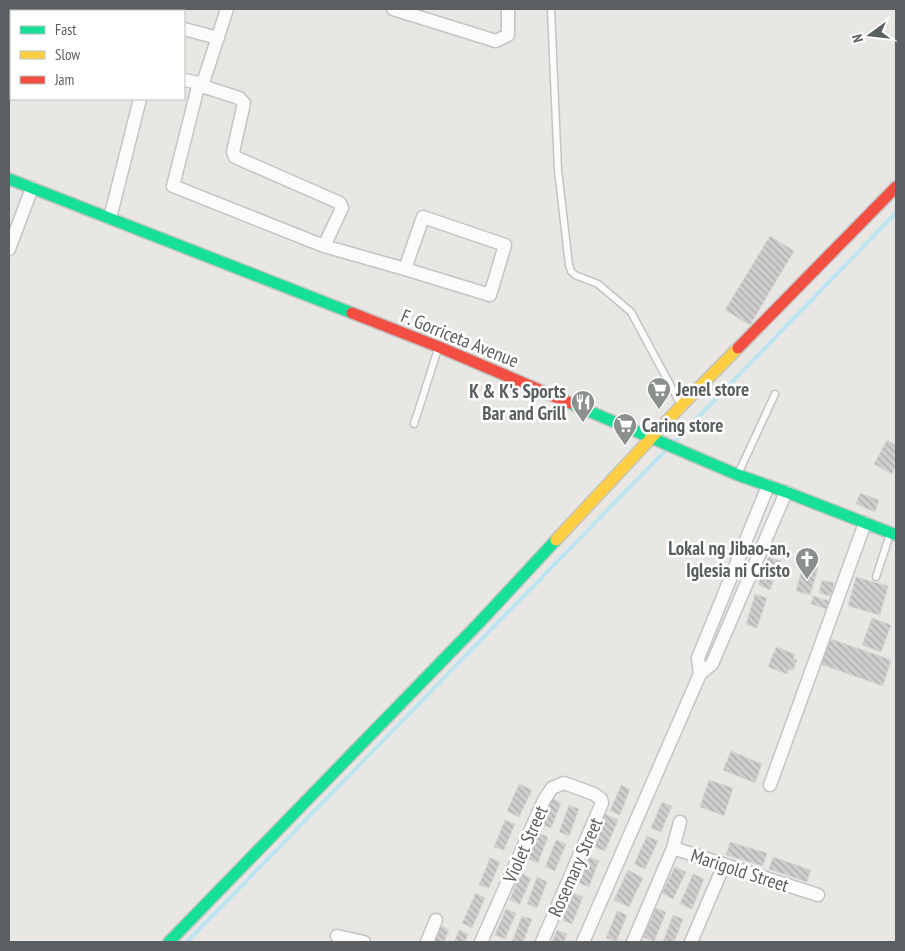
<svg xmlns="http://www.w3.org/2000/svg" width="905" height="951" viewBox="0 0 905 951" font-family="'PT Sans Narrow',sans-serif">
<defs>
<pattern id="building-back-hatch" width="6" height="6" patternUnits="userSpaceOnUse" patternTransform="scale(1.25)"><rect width="6" height="6" fill="#d0cecd"/><path d="M-1 5l2 2M0 0l6 6M5-1l2 2" fill="none" stroke="#acaaaa"/></pattern>
</defs>
<rect width="100%" height="100%" fill="#e9e7e4"/>
<g fill="none" stroke-linecap="round" stroke-linejoin="round">
<path stroke="#bce5f1" stroke-width="4" d="M 673,443 L 896,213
M 187,942 L 666,450"/>
</g>
<path fill="url(#building-back-hatch)" stroke="#d8d6d4" d="M 770,236 L 794,251 L 750,325 L 725,310 Z
M 887,440 L 896,445 L 896,465 L 892,474 L 874,464 Z
M 860,493 L 879,500 L 875,512 L 856,504 Z
M 768,557 L 781,561 L 770,590 L 758,585 Z
M 803,565 L 818,569 L 810,595 L 796,591 Z
M 856,577 L 888,586 L 880,615 L 848,606 Z
M 822,580 L 834,583 L 831,596 L 819,593 Z
M 755,594 L 767,598 L 757,628 L 746,624 Z
M 813,596 L 829,601 L 827,609 L 811,604 Z
M 872,618 L 891,625 L 881,652 L 862,645 Z
M 828,638 L 891,660 L 883,686 L 820,664 Z
M 776,647 L 795,654 L 793,659 L 797,660 L 793,671 L 789,669 L 787,674 L 768,667 Z
M 731,751 L 762,764 L 755,783 L 723,770 Z
M 709,780 L 733,788 L 724,816 L 700,807 Z
M 519,784 L 532,790 L 519,817 L 507,811 Z
M 621,785 L 630,789 L 620,815 L 610,811 Z
M 551,798 L 561,803 L 551,828 L 540,824 Z
M 662,802 L 672,806 L 661,832 L 651,828 Z
M 569,805 L 579,809 L 569,836 L 559,832 Z
M 605,814 L 618,820 L 605,851 L 592,846 Z
M 505,820 L 515,824 L 504,850 L 494,847 Z
M 538,833 L 548,837 L 538,863 L 528,859 Z
M 647,836 L 658,841 L 645,869 L 634,864 Z
M 556,840 L 566,844 L 555,871 L 545,867 Z
M 730,842 L 767,853 L 763,866 L 726,855 Z
M 589,857 L 599,861 L 589,887 L 579,883 Z
M 773,857 L 811,870 L 807,882 L 769,869 Z
M 490,858 L 500,862 L 489,888 L 479,885 Z
M 675,867 L 686,872 L 673,899 L 662,893 Z
M 628,870 L 643,878 L 629,907 L 614,900 Z
M 520,873 L 531,878 L 520,904 L 510,900 Z
M 693,874 L 704,879 L 692,909 L 680,904 Z
M 537,877 L 547,882 L 537,908 L 527,904 Z
M 476,893 L 485,898 L 472,928 L 462,923 Z
M 573,893 L 583,897 L 572,924 L 562,920 Z
M 656,908 L 666,912 L 654,942 L 643,937 Z
M 506,909 L 516,913 L 505,939 L 495,935 Z
M 617,911 L 627,915 L 616,942 L 606,938 Z
M 673,915 L 683,919 L 674,942 L 663,942 Z
M 522,916 L 532,919 L 523,942 L 512,942 Z
M 439,925 L 449,930 L 444,942 L 432,942 Z
M 459,930 L 468,934 L 465,942 L 454,942 Z
M 557,930 L 567,934 L 564,942 L 552,942 Z"/>
<g fill="none" stroke-linecap="round" stroke-linejoin="round">
<g stroke="#c3c4c4" stroke-width="9">
<path id="lane" d="M 551,9 L 558,170 L 569,265 L 571,271 L 575,275 L 598,284 L 631,312 L 681,405
M 414,424 L 438,349
M 738,474 L 775,394
M 876,577 L 890,534"/>
</g>
<g stroke="#c3c4c4" stroke-width="15">
<path id="street" d="M 111,9 L 120,11
M 393,9 L 496,41 L 508,35 L 508,9
M 101,11 L 102,9
M 184,29 L 218,38
M 184,80 L 199,83 L 202,86 L 239,98 L 244,103 L 233,152 L 235,157 L 340,203 L 342,208 L 324,246
M 199,83 L 173,186 L 324,246 L 405,269 L 490,295 L 505,245 L 423,217 L 405,269
M 202,86 L 227,9
M 110,218 L 140,99
M 9,249 L 32,188
M 700,674 L 698,658 L 768,486
M 770,785 L 865,523
M 673,848 L 680,822
M 337,936 L 364,942
M 427,942 L 436,920
M 481,942 L 544,800 L 552,788 L 564,783 L 594,794 L 601,799 L 602,803 L 542,942
M 583,942 L 700,674 L 712,664 L 786,492
M 633,942 L 673,848 L 818,895
M 691,942 L 724,865"/>
</g>
<g stroke="#c3c4c4" stroke-width="14">
<path id="fast" d="M 9,179 L 352,313
M 570,403 L 738,475 L 786,492 L 896,535
M 169,942 L 479,623 L 556,540"/>
</g>
<g stroke="#c3c4c4" stroke-width="14">
<path id="slow" d="M 556,540 L 681,406 L 738,348"/>
</g>
<g stroke="#c3c4c4" stroke-width="14">
<path id="jam" d="M 352,313 L 439,347 L 570,403
M 738,348 L 896,187"/>
</g>
<use href="#lane" stroke="#fcfbfb" stroke-width="6"/>
<use href="#street" stroke="#fcfbfb" stroke-width="12"/>
<use href="#fast" stroke="#16e098" stroke-width="11"/>
<use href="#slow" stroke="#ffcf43" stroke-width="11"/>
<use href="#jam" stroke="#f24e42" stroke-width="11"/>
</g>
<defs>
<g id="supermarket-pin" transform="scale(1.25)"><path d="M0 17L-7.5 6A9.5 9.5 0 1 1 7.5 6Z" fill="#8c8f8f" stroke="#fff"/><path d="M-6-5.5h2.5l.6 2H6L4.5 2H-2.5L-4.4-4H-6ZM-1.5 3.2a1.3 1.3 0 1 0 .1 0ZM3 3.2a1.3 1.3 0 1 0 .1 0Z" fill="#fff"/></g>
<g id="restaurant-pin" transform="scale(1.25)"><path d="M0 17L-7.5 6A9.5 9.5 0 1 1 7.5 6Z" fill="#8c8f8f" stroke="#fff"/><path d="M-5-6h1v4h1v-4h1v4h1v-4h1v5L-1.5 .5V6h-2V.5L-5-1ZM5-6V6H3V1.5H1.5Q1.5-4 5-6Z" fill="#fff"/></g>
<g id="church-pin" transform="scale(1.25)"><path d="M0 17L-7.5 6A9.5 9.5 0 1 1 7.5 6Z" fill="#8c8f8f" stroke="#fff"/><path d="M-1.2-6h2.4v3.5h3.3v2.4h-3.3V6h-2.4V-.1h-3.3v-2.4h3.3Z" fill="#fff"/></g>
</defs>
<g fill-rule="evenodd">
<use href="#supermarket-pin" x="659" y="389"/>
<use href="#restaurant-pin" x="583" y="402"/>
<use href="#supermarket-pin" x="625" y="425"/>
<use href="#church-pin" x="807" y="559"/>
</g>
<g text-anchor="middle" dominant-baseline="central" stroke-width="5" stroke-linejoin="round" paint-order="stroke">
<g font-size="19" fill="#5a5f61" stroke="#fff">
<text transform="translate(460 338) rotate(22)">F. Gorriceta Avenue</text>
<text transform="translate(525 844) rotate(-66)">Violet Street</text>
<text transform="translate(575 867) rotate(-66)">Rosemary Street</text>
<text transform="translate(740 870) rotate(18)">Marigold Street</text>
</g>
<g font-size="19" font-weight="bold" fill="#5a5f61" stroke="#fff" text-anchor="start">
<text x="676" y="389">Jenel store</text>
<text x="566" y="391" text-anchor="end">K &amp; K's Sports<tspan x="566" dy="22">Bar and Grill</tspan></text>
<text x="642" y="425">Caring store</text>
<text x="790" y="548" text-anchor="end">Lokal ng Jibao-an,<tspan x="790" dy="22">Iglesia ni Cristo</tspan></text>
</g>
</g>
<rect width="905" height="951" fill="none" stroke="#5a5f61" stroke-width="20"/>
<rect x="10" y="10" width="175" height="90" fill="#ffffff" stroke="#bdbfc0"/>
<rect x="20" y="26" width="25" height="8" fill="#16e098" stroke="#bdbfc0"/>
<text x="55" y="35" font-size="15" fill="#5a5f61">Fast</text>
<rect x="20" y="51" width="25" height="8" fill="#ffcf43" stroke="#bdbfc0"/>
<text x="55" y="60" font-size="15" fill="#5a5f61">Slow</text>
<rect x="20" y="76" width="25" height="8" fill="#f24e42" stroke="#bdbfc0"/>
<text x="55" y="85" font-size="15" fill="#5a5f61">Jam</text>
<g transform="translate(870 35) rotate(255)" stroke="#ffffff" stroke-width="4" paint-order="stroke">
<path d="M0-4L9 19L0 12L-9 19Z" fill="#5a5f61"/>
<text y="-8" font-size="14" font-weight="bold" text-anchor="middle" fill="#5a5f61">N</text>
</g>
</svg>
